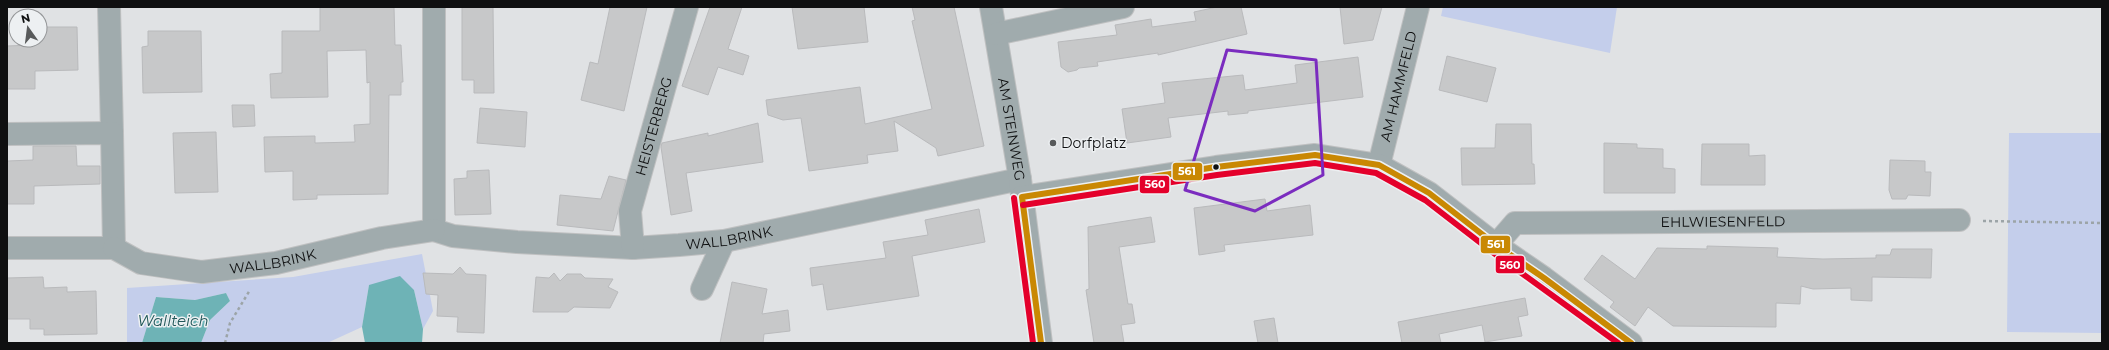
<svg xmlns="http://www.w3.org/2000/svg" width="2109" height="350" viewBox="0 0 2109 350" font-family="Montserrat,sans-serif">
<rect width="100%" height="100%" fill="#e0e2e4"/>
<path fill="#c4ceeb" d="M 1443,7 L 1617,7 L 1610,53 L 1441,16 Z
M 2009,133 L 2102,133 L 2102,333 L 2007,332 Z
M 422,254 L 433,311 L 423,329 L 414,290 L 369,285 L 362,327 L 327,343 L 201,343 L 210,320 L 230,301 L 226,293 L 195,300 L 156,297 L 142,343 L 127,343 L 127,288 L 293,277 Z"/>
<path fill="#6eb3b6" d="M 400,276 L 414,290 L 423,329 L 422,343 L 365,343 L 362,327 L 369,285 Z
M 226,293 L 230,301 L 210,320 L 201,343 L 142,343 L 156,297 L 195,300 Z"/>
<path fill="#c7c8c9" stroke="#b9babc" d="M 320,7 L 394,7 L 395,45 L 401,45 L 403,82 L 401,82 L 401,95 L 389,95 L 388,194 L 317,195 L 317,199 L 293,200 L 293,171 L 265,172 L 264,137 L 315,136 L 315,143 L 355,142 L 354,125 L 370,124 L 370,82 L 367,83 L 366,50 L 327,51 L 328,97 L 271,98 L 270,74 L 282,73 L 282,31 L 320,31 Z
M 462,7 L 493,7 L 494,93 L 474,93 L 474,80 L 462,80 Z
M 610,7 L 647,7 L 624,111 L 581,100 L 590,62 L 598,64 Z
M 710,7 L 742,7 L 728,49 L 749,56 L 743,75 L 718,67 L 708,95 L 682,86 Z
M 792,7 L 864,7 L 868,42 L 798,49 Z
M 912,7 L 954,7 L 984,146 L 938,156 L 936,148 L 894,121 L 898,151 L 867,155 L 868,163 L 809,171 L 801,118 L 783,120 L 768,115 L 766,100 L 860,87 L 865,124 L 932,109 L 912,21 L 915,20 Z
M 1217,7 L 1241,7 L 1247,34 L 1158,55 L 1158,53 L 1097,62 L 1098,66 L 1079,68 L 1077,70 L 1068,72 L 1061,67 L 1058,42 L 1117,35 L 1115,25 L 1151,19 L 1152,27 L 1196,21 L 1194,12 Z
M 1340,7 L 1382,7 L 1373,40 L 1344,44 Z
M 40,27 L 77,27 L 78,70 L 35,71 L 35,89 L 7,89 L 7,46 L 33,45 L 33,40 L 40,40 Z
M 148,31 L 201,31 L 202,92 L 143,93 L 142,47 L 148,46 Z
M 1447,56 L 1496,68 L 1487,102 L 1439,90 Z
M 1358,57 L 1363,97 L 1248,111 L 1248,113 L 1228,115 L 1228,111 L 1168,118 L 1171,137 L 1127,143 L 1122,109 L 1165,103 L 1162,83 L 1243,75 L 1245,90 L 1297,83 L 1295,65 Z
M 232,105 L 254,105 L 255,126 L 233,127 Z
M 480,108 L 527,112 L 525,147 L 477,143 Z
M 758,123 L 763,162 L 686,173 L 692,211 L 671,215 L 661,147 L 662,143 L 708,133 L 708,136 Z
M 1496,124 L 1531,124 L 1532,164 L 1534,164 L 1535,184 L 1462,185 L 1461,148 L 1495,148 Z
M 216,132 L 218,192 L 175,193 L 173,133 Z
M 1604,143 L 1637,144 L 1637,148 L 1663,149 L 1663,168 L 1675,169 L 1675,193 L 1604,193 Z
M 1702,144 L 1749,144 L 1749,156 L 1765,155 L 1765,185 L 1701,185 Z
M 33,146 L 76,146 L 77,166 L 100,166 L 100,184 L 34,186 L 34,204 L 7,204 L 7,161 L 33,160 Z
M 1890,160 L 1925,161 L 1925,172 L 1931,172 L 1930,196 L 1908,195 L 1906,199 L 1892,199 L 1889,190 Z
M 489,170 L 491,214 L 455,215 L 454,179 L 467,178 L 467,171 Z
M 609,176 L 626,180 L 613,231 L 557,225 L 560,195 L 601,199 Z
M 1265,199 L 1267,211 L 1310,205 L 1313,235 L 1224,245 L 1225,251 L 1199,255 L 1194,208 Z
M 979,209 L 985,242 L 912,256 L 919,296 L 827,310 L 823,284 L 812,286 L 810,268 L 886,258 L 883,242 L 928,235 L 925,220 Z
M 1151,217 L 1155,242 L 1119,247 L 1128,304 L 1132,304 L 1135,323 L 1121,325 L 1124,343 L 1094,343 L 1086,290 L 1089,289 L 1088,227 Z
M 1707,246 L 1778,248 L 1777,257 L 1823,259 L 1876,258 L 1876,255 L 1890,255 L 1892,249 L 1932,249 L 1931,278 L 1872,277 L 1872,301 L 1851,300 L 1851,288 L 1813,289 L 1801,286 L 1800,304 L 1776,303 L 1776,327 L 1673,326 L 1648,307 L 1635,326 L 1610,307 L 1614,302 L 1584,279 L 1602,255 L 1635,279 L 1657,248 L 1707,249 Z
M 460,267 L 466,274 L 486,275 L 484,333 L 457,332 L 458,317 L 437,316 L 438,295 L 426,294 L 423,273 L 453,274 Z
M 554,273 L 560,281 L 567,274 L 581,274 L 585,278 L 613,279 L 608,287 L 618,292 L 610,308 L 574,307 L 568,312 L 533,312 L 536,277 L 549,278 Z
M 43,277 L 44,288 L 67,287 L 67,292 L 96,291 L 97,334 L 44,335 L 44,329 L 30,329 L 30,319 L 7,319 L 7,278 Z
M 732,282 L 767,289 L 762,314 L 788,310 L 790,331 L 764,334 L 763,343 L 720,343 Z
M 1525,298 L 1528,315 L 1518,317 L 1522,336 L 1485,342 L 1482,325 L 1439,334 L 1441,343 L 1402,343 L 1398,322 Z
M 1274,318 L 1278,343 L 1258,343 L 1254,321 Z"/>
<g fill="none" stroke-linecap="round" stroke-linejoin="round">
<g stroke="#bfc0c1" stroke-width="24">
<g id="minor">
<path d="M 109,7 L 112,133"/>
<path id="s1" d="M 434,7 L 434,230 L 453,236 L 517,242 L 633,248 L 679,245 L 724,241 L 1020,179"/>
<path id="s2" d="M 991,7 L 1020,179 L 1041,343"/>
<path d="M 996,34 L 1123,7"/>
<path d="M 7,134 L 112,133 L 114,248 L 7,248"/>
<path id="s3" d="M 1379,165 L 1418,7"/>
<path d="M 1022,197 L 1216,167 L 1315,155 L 1379,165 L 1429,193 L 1496,245 L 1544,278 L 1631,343"/>
<path id="s4" d="M 1496,245 L 1515,223 L 1959,220"/>
<path id="s5" d="M 114,248 L 141,263 L 202,272 L 276,263 L 382,238 L 434,230"/>
<path id="s6" d="M 633,248 L 630,211 L 687,7"/>
<path d="M 702,289 L 724,241"/>
</g>
</g>
<path stroke="#9ca4a7" stroke-width="2.5" stroke-dasharray="3 3" stroke-linecap="butt" d="M 1983,221 L 2102,223
M 225,343 L 230,323 L 250,290"/>
<use href="#minor" stroke="#a0abad" stroke-width="22"/>
<g stroke="#edf0f2" stroke-width="9">
<path id="bus-1" d="M 1022,197 L 1216,167 L 1315,155 L 1379,165 L 1429,193 L 1496,245 L 1544,278 L 1631,343
M 1022,197 L 1041,343"/>
</g>
<g stroke="#edf0f2" stroke-width="9">
<path id="bus-2" d="M 1014,198 L 1033,343
M 1023,205 L 1217,175 L 1315,163 L 1376,173 L 1425,200 L 1491,251 L 1618,343"/>
</g>
<use href="#bus-1" stroke="#c98803" stroke-width="6"/>
<use href="#bus-2" stroke="#e4002b" stroke-width="6"/>
</g>
<path fill="none" stroke="#7b2cbf" stroke-width="3" stroke-linejoin="round" d="M 1227,50 L 1316,60 L 1323,175 L 1255,211 L 1185,190 Z"/>
<circle fill="#585a5b" stroke="#edf0f2" stroke-width="1.5" cx="1053" cy="143" r="4"/>
<circle fill="#0f1011" stroke="#edf0f2" stroke-width="1.5" cx="1216" cy="167" r="3.5"/>
<g text-anchor="middle" dominant-baseline="central" stroke-width="3" stroke-linejoin="round" paint-order="stroke">
<g font-size="14" fill="#0f1011" stroke="#edf0f2">
<text stroke="none"><textPath href="#s3" startOffset="81">AM HAMMFELD</textPath></text>
<text stroke="none"><textPath href="#s6" startOffset="125">HEISTERBERG</textPath></text>
<text stroke="none"><textPath href="#s2" startOffset="124">AM STEINWEG</textPath></text>
<text stroke="none"><textPath href="#s4" startOffset="237">EHLWIESENFELD</textPath></text>
<text stroke="none"><textPath href="#s1" startOffset="520">WALLBRINK</textPath></text>
<text stroke="none"><textPath href="#s5" startOffset="164">WALLBRINK</textPath></text>
</g>
<g font-size="14" fill="#0f1011" stroke="#edf0f2" text-anchor="start">
<text x="1061" y="143">Dorfplatz</text>
</g>
<g font-size="15" font-style="italic" fill="#21585a" stroke="#edf0f2">
<text x="173" y="320">Wallteich</text>
</g>
</g>
<g stroke="#edf0f2" stroke-width="1.5">
<rect x="1172" y="162" width="31" height="19" rx="4" fill="#c98803"/>
<rect x="1139" y="175" width="31" height="19" rx="4" fill="#e4002b"/>
<rect x="1480" y="235" width="31" height="19" rx="4" fill="#c98803"/>
<rect x="1495" y="255" width="30" height="19" rx="4" fill="#e4002b"/>
</g>
<g font-size="11" text-anchor="middle" font-weight="bold" fill="#fff">
<text x="1187" y="175">561</text>
<text x="1155" y="188">560</text>
<text x="1496" y="248">561</text>
<text x="1510" y="269">560</text>
</g>
<rect width="2109" height="350" fill="none" stroke="#0f1011" stroke-width="16"/>
<g transform="translate(28 28) rotate(346)"><circle r="19" fill="#edf0f2" stroke="#949698"/>
<path d="M0-3L7 15L0 10L-7 15Z" fill="#585a5b"/>
<text y="-6" font-size="11" font-weight="bold" text-anchor="middle" fill="#0f1011">N</text>
</g>
</svg>
